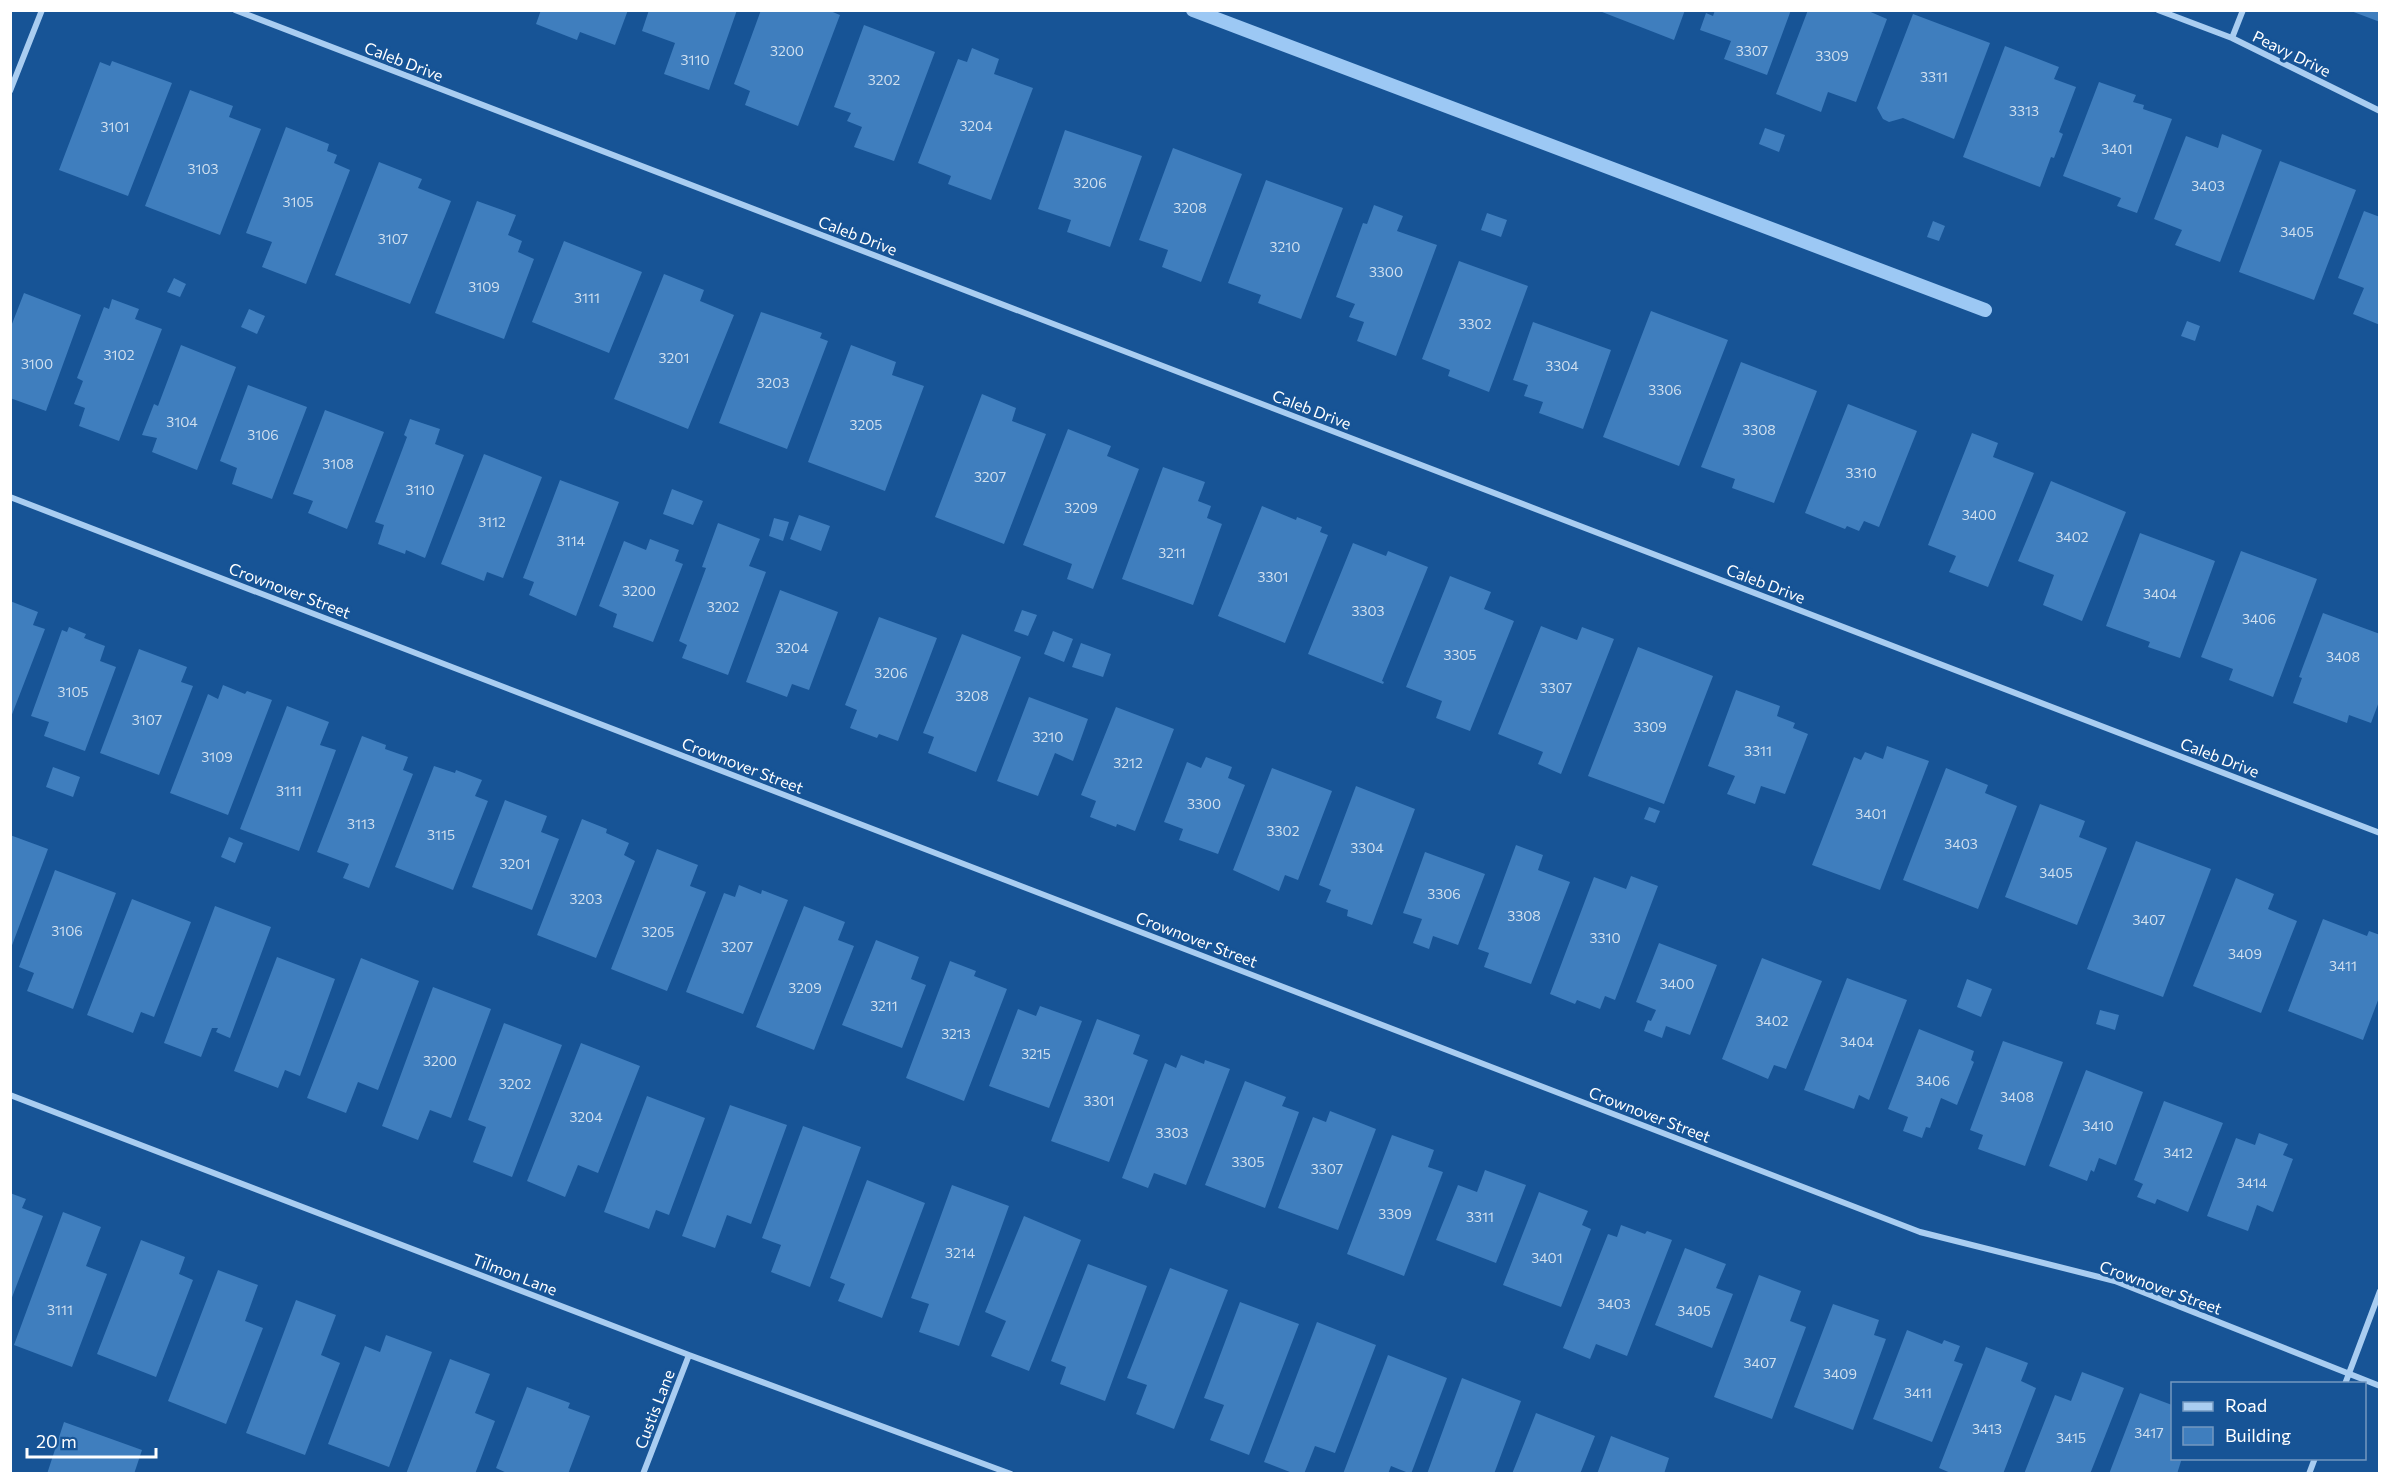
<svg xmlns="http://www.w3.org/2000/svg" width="2390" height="1484" viewBox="0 0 2390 1484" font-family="Commissioner,sans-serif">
<rect width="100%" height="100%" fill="#175496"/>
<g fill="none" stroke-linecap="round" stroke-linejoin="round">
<path stroke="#9cc8f4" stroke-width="14" d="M 1193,10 L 1985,310"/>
</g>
<path fill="#3f7ebe" d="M 541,10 L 628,10 L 615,45 L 580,32 L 577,40 L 536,24 Z
M 649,10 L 737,10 L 709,90 L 664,74 L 675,43 L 642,31 Z
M 761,10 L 828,10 L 840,15 L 798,126 L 745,105 L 750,91 L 734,84 Z
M 1597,10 L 1685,10 L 1674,40 Z
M 1715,10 L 1791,10 L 1767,75 L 1724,59 L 1731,41 L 1700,30 L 1706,13 L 1713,16 Z
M 1808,10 L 1866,10 L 1887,19 L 1856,102 L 1828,92 L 1821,112 L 1776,94 Z
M 2351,10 L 2380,10 L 2380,22 L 2351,11 Z
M 1913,14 L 1990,43 L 1954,139 L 1903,118 L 1889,122 L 1883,119 L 1877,108 Z
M 864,25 L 935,52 L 894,161 L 854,147 L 862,127 L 847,121 L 851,113 L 834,107 Z
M 2005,46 L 2059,67 L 2054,79 L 2076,87 L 2059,132 L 2063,134 L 2054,158 L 2051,157 L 2040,187 L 1963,157 Z
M 972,48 L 999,59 L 994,74 L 1033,88 L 991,200 L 948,184 L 951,176 L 918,163 L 958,59 L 967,62 Z
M 112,61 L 172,83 L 128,196 L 59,170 L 100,62 L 110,66 Z
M 2099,82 L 2136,95 L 2133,102 L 2144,105 L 2143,109 L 2172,119 L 2137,213 L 2117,206 L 2121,198 L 2063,176 Z
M 190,90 L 233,106 L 229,117 L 261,129 L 220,235 L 145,206 Z
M 286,127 L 329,144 L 327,151 L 337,155 L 334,163 L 350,170 L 306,284 L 262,267 L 272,242 L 246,233 Z
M 1765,128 L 1785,135 L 1779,152 L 1759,144 Z
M 1065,130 L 1142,156 L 1110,247 L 1067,232 L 1071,220 L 1038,209 Z
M 2222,134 L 2262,150 L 2220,262 L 2175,245 L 2182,230 L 2154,219 L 2186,136 L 2218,148 Z
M 1173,148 L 1242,174 L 1201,282 L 1162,267 L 1168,250 L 1139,240 Z
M 2280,161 L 2356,190 L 2314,300 L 2239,272 Z
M 379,162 L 422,179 L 418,188 L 451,201 L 410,304 L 335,275 Z
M 1266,180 L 1343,208 L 1301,319 L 1258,303 L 1261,295 L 1228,283 Z
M 477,201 L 516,215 L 508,235 L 522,241 L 518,252 L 534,259 L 504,339 L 435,313 Z
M 1374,205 L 1403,216 L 1397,231 L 1437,245 L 1396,356 L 1357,341 L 1364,322 L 1349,317 L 1355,304 L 1336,297 L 1363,223 L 1367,224 Z
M 2364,211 L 2380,217 L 2380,325 L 2353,314 L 2364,288 L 2338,278 Z
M 1487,213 L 1507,220 L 1501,237 L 1481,230 Z
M 1933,221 L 1945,226 L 1939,241 L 1927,237 Z
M 564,241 L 642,272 L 609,353 L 532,322 Z
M 1459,261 L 1528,286 L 1489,392 L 1448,376 L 1450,370 L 1422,359 Z
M 664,274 L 704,290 L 700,301 L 734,315 L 688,429 L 614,399 Z
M 174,278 L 186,284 L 180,297 L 167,292 Z
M 24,293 L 81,315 L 46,411 L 10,398 L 10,329 Z
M 112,299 L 139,309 L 135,319 L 162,329 L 119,441 L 79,426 L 85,408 L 74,404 L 83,381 L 77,378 L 104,307 L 109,309 Z
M 249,309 L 265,316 L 257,334 L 241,327 Z
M 1651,311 L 1728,340 L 1679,466 L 1603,437 Z
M 761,312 L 822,333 L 820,338 L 828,341 L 787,449 L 719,423 Z
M 2187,321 L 2200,326 L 2195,341 L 2181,336 Z
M 1533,322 L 1611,350 L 1583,429 L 1539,413 L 1543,402 L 1524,396 L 1528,385 L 1513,380 Z
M 181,345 L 236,367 L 197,470 L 152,452 L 157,438 L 142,435 L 154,404 L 158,406 Z
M 851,345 L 896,362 L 892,375 L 924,386 L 885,491 L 808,462 Z
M 1741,362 L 1817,391 L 1774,503 L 1732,488 L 1735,479 L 1701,467 Z
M 248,385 L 307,407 L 272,499 L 232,484 L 237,468 L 220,461 Z
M 982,394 L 1016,408 L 1012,421 L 1046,434 L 1004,544 L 935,517 Z
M 1848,404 L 1917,431 L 1879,527 L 1864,521 L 1859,531 L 1847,526 L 1845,529 L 1805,513 Z
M 325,410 L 384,432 L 347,529 L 308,513 L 313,501 L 293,494 Z
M 410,419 L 440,429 L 435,444 L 464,455 L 425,558 L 406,550 L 405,554 L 378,544 L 384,525 L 375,522 L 407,437 L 404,435 Z
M 1068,429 L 1111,446 L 1107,456 L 1139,469 L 1093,589 L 1067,579 L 1072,564 L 1023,545 Z
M 1972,433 L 1998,443 L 1993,457 L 2034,473 L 1988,587 L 1949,572 L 1956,556 L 1928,545 Z
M 484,454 L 542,477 L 503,578 L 487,572 L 484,581 L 441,564 Z
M 1163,467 L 1205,482 L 1198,501 L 1211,506 L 1207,518 L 1222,524 L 1193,605 L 1122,579 Z
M 560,480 L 619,502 L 576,616 L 529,595 L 534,582 L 523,578 Z
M 2051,481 L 2126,512 L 2082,621 L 2043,605 L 2054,575 L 2018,561 Z
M 672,489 L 703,501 L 693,525 L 663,514 Z
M 1262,506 L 1296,520 L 1297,517 L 1322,527 L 1320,532 L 1328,535 L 1285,643 L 1218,616 Z
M 799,515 L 830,526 L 821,551 L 790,539 Z
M 774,518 L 789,522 L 783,541 L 769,536 Z
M 718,523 L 760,539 L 749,566 L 766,572 L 728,675 L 682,658 L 687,645 L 679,641 L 706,568 L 702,567 Z
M 2140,533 L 2215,561 L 2180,658 L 2148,647 L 2150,642 L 2106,626 Z
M 650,539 L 679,550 L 675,561 L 683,564 L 653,642 L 613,627 L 617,614 L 599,606 L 624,541 L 646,550 Z
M 1353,543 L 1386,556 L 1388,551 L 1428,567 L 1382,681 L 1384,682 L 1383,684 L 1308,654 Z
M 2241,551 L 2317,579 L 2273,697 L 2229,680 L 2233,669 L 2201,657 Z
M 1450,576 L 1491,592 L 1484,609 L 1514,621 L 1470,731 L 1436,718 L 1442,701 L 1406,687 Z
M 780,590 L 838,612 L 809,690 L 792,684 L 787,697 L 746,682 Z
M 10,601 L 38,612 L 33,625 L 45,629 L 11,717 Z
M 1022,610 L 1037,615 L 1028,636 L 1014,631 Z
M 2323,613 L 2380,634 L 2380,699 L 2371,723 L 2349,715 L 2347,723 L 2293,703 L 2302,678 L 2299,677 Z
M 879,617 L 937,638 L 898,741 L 879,734 L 877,738 L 850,728 L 857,710 L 845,705 Z
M 1541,626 L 1577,640 L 1582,627 L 1614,639 L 1561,774 L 1538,764 L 1543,752 L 1498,734 Z
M 69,627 L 86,634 L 84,638 L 105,646 L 100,661 L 116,667 L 85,751 L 44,736 L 49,722 L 31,716 L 62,630 L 67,632 Z
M 1053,631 L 1073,639 L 1064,662 L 1044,654 Z
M 962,634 L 1021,657 L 976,772 L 928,753 L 934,737 L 923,733 Z
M 1081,643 L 1111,654 L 1103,677 L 1072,667 Z
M 1638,647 L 1713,676 L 1664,804 L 1588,776 Z
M 139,649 L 187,667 L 181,682 L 193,686 L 159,775 L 100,753 Z
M 223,685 L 245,694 L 247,691 L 272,700 L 228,815 L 170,793 L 208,694 L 218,699 Z
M 1736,690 L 1780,706 L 1777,716 L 1795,723 L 1793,728 L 1808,734 L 1785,794 L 1761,786 L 1755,804 L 1727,794 L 1735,776 L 1708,766 Z
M 1029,697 L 1088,719 L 1073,761 L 1055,753 L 1038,796 L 997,781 Z
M 287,706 L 329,722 L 320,745 L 336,750 L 299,851 L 240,829 Z
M 1116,707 L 1174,729 L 1135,831 L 1117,824 L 1116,827 L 1090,817 L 1096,801 L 1081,795 Z
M 362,736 L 386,745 L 385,749 L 408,757 L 403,770 L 413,774 L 369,888 L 343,878 L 349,864 L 317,852 Z
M 1887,746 L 1929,761 L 1880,890 L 1812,865 L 1854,757 L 1861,760 L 1865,752 L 1883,759 Z
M 1206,757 L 1232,767 L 1228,778 L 1245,785 L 1218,854 L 1179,840 L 1183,829 L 1164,822 L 1187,762 L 1201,768 Z
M 434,766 L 455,773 L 456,770 L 482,780 L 475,796 L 488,801 L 453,890 L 395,867 Z
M 53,767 L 80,777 L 73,797 L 46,787 Z
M 1272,768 L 1332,791 L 1298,880 L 1285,875 L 1279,891 L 1233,870 Z
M 1946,768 L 1988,785 L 1985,793 L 2017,806 L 1978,909 L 1903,880 Z
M 1356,786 L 1415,809 L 1372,925 L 1347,916 L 1348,910 L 1326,902 L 1331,890 L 1319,885 Z
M 505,800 L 547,816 L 541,832 L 559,839 L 532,910 L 472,887 Z
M 2040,804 L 2085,821 L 2079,837 L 2107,848 L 2077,925 L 2005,897 Z
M 1649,807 L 1660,811 L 1655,823 L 1644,819 Z
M 582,819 L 607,829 L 606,833 L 629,843 L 624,855 L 635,861 L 596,958 L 537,935 Z
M 10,835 L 48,849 L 11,948 L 10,948 Z
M 229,837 L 243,843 L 235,863 L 221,857 Z
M 2136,841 L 2211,869 L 2163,997 L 2087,969 Z
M 1516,845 L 1543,855 L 1538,870 L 1570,882 L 1531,984 L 1484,967 L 1489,953 L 1478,949 Z
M 657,849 L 698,865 L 690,886 L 706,892 L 667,991 L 611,969 Z
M 1425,852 L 1485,874 L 1458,945 L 1433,936 L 1429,949 L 1413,943 L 1422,919 L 1403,913 Z
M 55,870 L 116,893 L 73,1009 L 27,991 L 34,973 L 19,967 Z
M 1631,876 L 1658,886 L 1615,1000 L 1605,996 L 1600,1009 L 1577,1000 L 1575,1004 L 1550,994 L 1594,877 L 1626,889 Z
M 2236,878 L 2274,894 L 2268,909 L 2297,921 L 2261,1013 L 2193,986 Z
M 739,885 L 761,894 L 762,890 L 788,900 L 743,1014 L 686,992 L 724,893 L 735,897 Z
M 132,899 L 191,922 L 154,1017 L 141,1012 L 133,1033 L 87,1015 Z
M 215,906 L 271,927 L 230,1038 L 216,1032 L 218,1028 L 212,1028 L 201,1057 L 164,1043 Z
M 804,906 L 845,922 L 838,940 L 854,946 L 814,1050 L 756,1027 Z
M 2323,919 L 2367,936 L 2369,931 L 2380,935 L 2380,995 L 2363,1040 L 2288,1011 Z
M 876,940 L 919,957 L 911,979 L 926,985 L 902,1048 L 842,1025 Z
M 1659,943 L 1717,965 L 1690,1035 L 1666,1026 L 1662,1038 L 1644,1031 L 1648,1020 L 1651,1021 L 1656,1010 L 1636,1002 Z
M 277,957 L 335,979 L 300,1076 L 285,1070 L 278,1088 L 234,1071 Z
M 361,958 L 419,981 L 378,1090 L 358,1082 L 346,1113 L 307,1098 Z
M 1762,958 L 1822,981 L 1786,1069 L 1774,1065 L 1768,1079 L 1722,1059 Z
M 950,961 L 976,971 L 974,976 L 1007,989 L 964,1101 L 906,1078 Z
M 1847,978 L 1907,1000 L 1869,1100 L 1859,1095 L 1854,1109 L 1804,1090 Z
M 1967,979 L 1992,989 L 1981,1017 L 1957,1007 Z
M 433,987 L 491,1009 L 451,1118 L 430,1110 L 418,1140 L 382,1126 Z
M 1040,1006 L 1082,1021 L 1049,1108 L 989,1086 L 1018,1009 L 1036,1016 Z
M 2100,1010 L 2119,1015 L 2115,1030 L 2096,1024 Z
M 1097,1019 L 1140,1035 L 1133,1054 L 1148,1060 L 1109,1162 L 1051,1141 Z
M 504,1023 L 562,1045 L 512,1177 L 473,1162 L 486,1127 L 468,1120 Z
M 1919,1029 L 1974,1051 L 1971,1060 L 1974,1062 L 1957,1105 L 1941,1098 L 1930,1128 L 1926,1127 L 1922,1138 L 1903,1131 L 1908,1117 L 1888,1109 Z
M 2003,1041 L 2063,1062 L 2025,1166 L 1978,1149 L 1983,1135 L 1970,1130 Z
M 581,1043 L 640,1066 L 598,1173 L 578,1165 L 565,1197 L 527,1181 Z
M 1181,1055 L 1204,1064 L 1205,1060 L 1230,1069 L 1186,1185 L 1154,1173 L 1148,1188 L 1122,1178 L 1165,1063 L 1176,1068 Z
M 2086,1070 L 2143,1092 L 2116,1165 L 2099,1158 L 2094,1172 L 2091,1170 L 2087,1181 L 2049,1166 Z
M 1245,1081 L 1286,1097 L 1282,1106 L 1299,1112 L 1265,1208 L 1205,1185 Z
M 647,1096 L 705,1118 L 669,1215 L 656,1210 L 649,1229 L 604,1212 Z
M 2164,1101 L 2223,1123 L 2188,1212 L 2157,1199 L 2155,1204 L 2137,1197 L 2143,1184 L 2134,1180 Z
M 730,1105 L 787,1125 L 751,1224 L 727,1215 L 715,1248 L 682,1236 Z
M 1330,1111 L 1376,1129 L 1338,1230 L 1278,1208 L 1313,1117 L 1326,1122 Z
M 803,1126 L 861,1147 L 810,1287 L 771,1272 L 781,1245 L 762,1238 Z
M 2259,1133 L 2288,1144 L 2283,1155 L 2293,1159 L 2273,1212 L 2257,1205 L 2248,1231 L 2207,1216 L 2236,1138 L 2255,1145 Z
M 1392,1135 L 1434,1150 L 1428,1167 L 1443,1172 L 1404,1276 L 1347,1254 Z
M 1485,1170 L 1526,1185 L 1496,1263 L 1436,1240 L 1458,1185 L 1477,1192 Z
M 867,1180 L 925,1203 L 882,1318 L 838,1301 L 845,1284 L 830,1278 Z
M 952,1185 L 1009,1206 L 959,1346 L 919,1332 L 929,1304 L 911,1298 Z
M 1539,1192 L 1588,1211 L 1582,1225 L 1591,1229 L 1561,1307 L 1503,1285 Z
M 10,1193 L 26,1199 L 22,1208 L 43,1216 L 11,1300 Z
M 63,1212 L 101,1227 L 86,1266 L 107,1274 L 72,1367 L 14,1345 Z
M 1024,1216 L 1081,1240 L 1029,1371 L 991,1356 L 1006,1321 L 985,1312 Z
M 1621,1225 L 1645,1234 L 1647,1231 L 1672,1240 L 1627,1356 L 1596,1344 L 1590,1359 L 1563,1348 L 1608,1234 L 1617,1237 Z
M 141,1240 L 185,1257 L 179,1274 L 193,1280 L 156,1377 L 97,1354 Z
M 1685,1248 L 1726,1264 L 1716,1288 L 1733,1294 L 1712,1348 L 1655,1325 Z
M 1088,1264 L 1147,1286 L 1105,1401 L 1060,1384 L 1066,1367 L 1051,1361 Z
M 1170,1268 L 1228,1290 L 1174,1429 L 1136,1414 L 1147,1385 L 1127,1378 Z
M 218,1270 L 258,1285 L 245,1321 L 263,1328 L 226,1424 L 168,1401 Z
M 1759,1275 L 1801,1291 L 1790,1321 L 1806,1327 L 1772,1419 L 1714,1397 Z
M 296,1300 L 336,1315 L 321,1355 L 340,1363 L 305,1455 L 246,1433 Z
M 1240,1302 L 1299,1324 L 1249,1455 L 1210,1440 L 1224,1405 L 1204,1398 Z
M 1833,1304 L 1879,1320 L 1874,1335 L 1886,1339 L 1853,1430 L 1794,1407 Z
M 1317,1322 L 1376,1345 L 1335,1453 L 1315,1446 L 1304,1474 L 1295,1474 L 1264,1462 Z
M 1907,1330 L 1942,1344 L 1944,1340 L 1960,1346 L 1954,1361 L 1963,1364 L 1932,1442 L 1873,1419 Z
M 386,1335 L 432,1352 L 389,1467 L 328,1444 L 365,1346 L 380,1352 Z
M 1986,1347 L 2028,1363 L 2021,1381 L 2036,1388 L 2003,1474 L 1953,1474 L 1939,1468 Z
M 1388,1355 L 1447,1378 L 1411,1474 L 1391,1466 L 1388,1474 L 1343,1474 Z
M 450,1359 L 490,1374 L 475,1413 L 495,1421 L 475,1474 L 406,1474 Z
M 2082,1372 L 2124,1388 L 2090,1474 L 2024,1474 L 2055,1395 L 2071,1401 Z
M 1462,1378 L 1521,1401 L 1494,1474 L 1427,1474 Z
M 527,1387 L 570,1403 L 568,1408 L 590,1416 L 568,1474 L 509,1474 L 496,1468 Z
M 2140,1393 L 2172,1405 L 2172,1458 L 2182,1458 L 2177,1474 L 2109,1474 Z
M 1536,1413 L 1595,1436 L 1580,1474 L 1512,1474 Z
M 64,1422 L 142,1450 L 134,1474 L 47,1474 Z
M 1611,1436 L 1669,1458 L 1664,1474 L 1597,1474 Z"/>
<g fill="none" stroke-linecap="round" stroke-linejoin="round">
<path stroke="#a9cdf1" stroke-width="6" d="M 235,10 L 2380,833
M 2158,10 L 2232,38 L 2380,111
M 2232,38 L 2243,10
M 10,91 L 42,10
M 10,497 L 1920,1232 L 2115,1281 L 2380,1386
M 10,1095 L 689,1355 L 1011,1474
M 2345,1384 L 2380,1291
M 643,1474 L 689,1355
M 2309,1474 L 2315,1458"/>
</g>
<g text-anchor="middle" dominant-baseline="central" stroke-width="6" stroke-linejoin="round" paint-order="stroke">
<g font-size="14" fill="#cfdfef">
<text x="787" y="50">3200</text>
<text x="1752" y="50">3307</text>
<text x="1832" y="55">3309</text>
<text x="695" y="59">3110</text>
<text x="1934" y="76">3311</text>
<text x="884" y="79">3202</text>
<text x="2024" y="110">3313</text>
<text x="976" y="125">3204</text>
<text x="115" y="126">3101</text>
<text x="2117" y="148">3401</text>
<text x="203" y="168">3103</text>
<text x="1090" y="182">3206</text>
<text x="2208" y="185">3403</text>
<text x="298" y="201">3105</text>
<text x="1190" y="207">3208</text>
<text x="2297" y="231">3405</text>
<text x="393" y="238">3107</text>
<text x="1285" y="246">3210</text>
<text x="1386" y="271">3300</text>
<text x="484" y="286">3109</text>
<text x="587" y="297">3111</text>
<text x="1475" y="323">3302</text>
<text x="119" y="354">3102</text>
<text x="674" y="357">3201</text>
<text x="37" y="363">3100</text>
<text x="1562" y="365">3304</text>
<text x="773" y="382">3203</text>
<text x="1665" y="389">3306</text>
<text x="182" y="421">3104</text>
<text x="866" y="424">3205</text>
<text x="1759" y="429">3308</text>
<text x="263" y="434">3106</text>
<text x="338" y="463">3108</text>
<text x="1861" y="472">3310</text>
<text x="990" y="476">3207</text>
<text x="420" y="489">3110</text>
<text x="1081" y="507">3209</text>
<text x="1979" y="514">3400</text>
<text x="492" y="521">3112</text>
<text x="2072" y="536">3402</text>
<text x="571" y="540">3114</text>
<text x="1172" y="552">3211</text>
<text x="1273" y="576">3301</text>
<text x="639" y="590">3200</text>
<text x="2160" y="593">3404</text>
<text x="723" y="606">3202</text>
<text x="1368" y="610">3303</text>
<text x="2259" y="618">3406</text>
<text x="792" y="647">3204</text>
<text x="1460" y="654">3305</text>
<text x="2343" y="656">3408</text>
<text x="891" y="672">3206</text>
<text x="1556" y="687">3307</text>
<text x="73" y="691">3105</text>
<text x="972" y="695">3208</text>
<text x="147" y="719">3107</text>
<text x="1650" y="726">3309</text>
<text x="1048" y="736">3210</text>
<text x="1758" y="750">3311</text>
<text x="217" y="756">3109</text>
<text x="1128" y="762">3212</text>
<text x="289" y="790">3111</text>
<text x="1204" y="803">3300</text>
<text x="1871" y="813">3401</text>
<text x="361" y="823">3113</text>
<text x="1283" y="830">3302</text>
<text x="441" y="834">3115</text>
<text x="1961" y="843">3403</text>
<text x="1367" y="847">3304</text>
<text x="515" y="863">3201</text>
<text x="2056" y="872">3405</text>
<text x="1444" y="893">3306</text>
<text x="586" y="898">3203</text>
<text x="1524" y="915">3308</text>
<text x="2149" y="919">3407</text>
<text x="67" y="930">3106</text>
<text x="658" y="931">3205</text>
<text x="1605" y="937">3310</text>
<text x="737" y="946">3207</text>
<text x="2245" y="953">3409</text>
<text x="2343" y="965">3411</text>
<text x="1677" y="983">3400</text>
<text x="805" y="987">3209</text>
<text x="884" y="1005">3211</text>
<text x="1772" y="1020">3402</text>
<text x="956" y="1033">3213</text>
<text x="1857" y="1041">3404</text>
<text x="1036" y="1053">3215</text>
<text x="440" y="1060">3200</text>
<text x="1933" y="1080">3406</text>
<text x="515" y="1083">3202</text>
<text x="2017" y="1096">3408</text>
<text x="1099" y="1100">3301</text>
<text x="586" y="1116">3204</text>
<text x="2098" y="1125">3410</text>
<text x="1172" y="1132">3303</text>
<text x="2178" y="1152">3412</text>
<text x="1248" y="1161">3305</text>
<text x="1327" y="1168">3307</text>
<text x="2252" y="1182">3414</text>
<text x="1395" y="1213">3309</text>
<text x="1480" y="1216">3311</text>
<text x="960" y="1252">3214</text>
<text x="1547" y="1257">3401</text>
<text x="1614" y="1303">3403</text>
<text x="60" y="1309">3111</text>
<text x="1694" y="1310">3405</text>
<text x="1760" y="1362">3407</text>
<text x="1840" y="1373">3409</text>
<text x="1918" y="1392">3411</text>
<text x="1987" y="1428">3413</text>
<text x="2149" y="1432">3417</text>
<text x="2071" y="1437">3415</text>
</g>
<g font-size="16" fill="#fff" stroke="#175496">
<text transform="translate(2292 53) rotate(26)">Peavy Drive</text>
<text transform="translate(404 61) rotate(21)">Caleb Drive</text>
<text transform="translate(858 235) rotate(21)">Caleb Drive</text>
<text transform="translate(1312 409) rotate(21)">Caleb Drive</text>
<text transform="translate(1766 583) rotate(21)">Caleb Drive</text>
<text transform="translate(290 590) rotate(21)">Crownover Street</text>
<text transform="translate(2220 757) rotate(21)">Caleb Drive</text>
<text transform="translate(743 765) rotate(21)">Crownover Street</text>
<text transform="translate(1197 939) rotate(21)">Crownover Street</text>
<text transform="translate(1650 1114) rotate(21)">Crownover Street</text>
<text transform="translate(515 1274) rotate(21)">Tilmon Lane</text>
<text transform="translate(2161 1287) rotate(20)">Crownover Street</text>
<text transform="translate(654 1409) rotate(-69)">Custis Lane</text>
</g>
</g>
<rect width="2390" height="1484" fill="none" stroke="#ffffff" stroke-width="24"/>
<rect x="2171" y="1382" width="195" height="78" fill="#175496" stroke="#7498c0" stroke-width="1.5"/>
<rect x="2183" y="1402" width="30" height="9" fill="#a9cdf1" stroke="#7498c0" stroke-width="1.5"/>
<text x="2225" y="1412" font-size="18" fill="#ffffff">Road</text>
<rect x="2183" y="1427" width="30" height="18" fill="#3f7ebe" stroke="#7498c0" stroke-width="1.5"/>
<text x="2225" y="1442" font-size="18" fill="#ffffff">Building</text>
<path d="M27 1448v9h129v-9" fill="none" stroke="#ffffff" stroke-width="3"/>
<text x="36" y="1448" font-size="18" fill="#ffffff" stroke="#175496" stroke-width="4.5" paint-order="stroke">20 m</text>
</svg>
